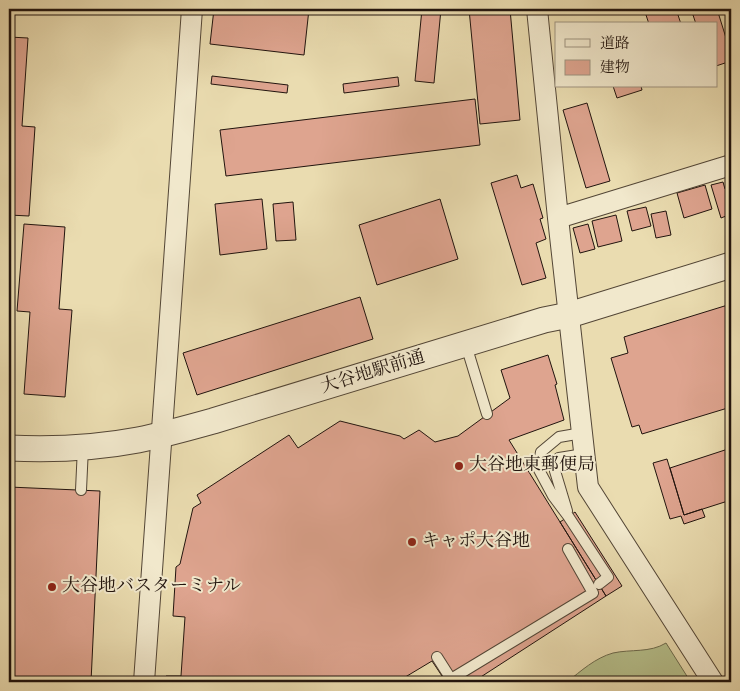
<svg xmlns="http://www.w3.org/2000/svg" width="740" height="691" viewBox="0 0 740 691" font-family="'Sorts Mill Goudy','Noto Serif JP',serif">
<rect width="100%" height="100%" fill="#eadcb0"/>
<filter id="stains"><feTurbulence type="fractalNoise" baseFrequency=".004" numOctaves="4"/><feColorMatrix values="0 0 0 0 .2 0 0 0 0 .09 0 0 0 0 .02 0 0 0 .5 -.17"/></filter>
<radialGradient id="worn" r=".72"><stop offset=".6" stop-color="#630" stop-opacity="0"/><stop offset="1" stop-color="#630" stop-opacity=".3"/></radialGradient>
<path fill="#b6c08c" stroke="#6c6a4d" d="M 666,643 L 690,681 L 687,682 L 567,682 C 581,671 595,658 613,653 C 631,649 650,653 666,643 Z"/>
<path fill="#dea48f" stroke="#21140e" d="M 214,9 L 309,9 L 304,55 L 210,44 Z
M 422,9 L 441,9 L 434,83 L 415,81 Z
M 469,9 L 510,9 L 520,120 L 480,124 Z
M 644,9 L 676,9 L 681,24 L 649,24 Z
M 691,9 L 717,9 L 731,54 L 731,61 L 716,66 L 716,24 L 696,24 Z
M 9,37 L 28,38 L 22,126 L 35,127 L 29,216 L 9,215 Z
M 212,76 L 288,85 L 287,93 L 211,84 Z
M 398,77 L 399,86 L 344,93 L 343,84 Z
M 613,86 L 641,86 L 642,90 L 617,98 Z
M 475,99 L 480,145 L 226,176 L 220,130 Z
M 587,103 L 610,181 L 586,188 L 563,110 Z
M 517,175 L 521,188 L 533,184 L 543,218 L 540,219 L 546,239 L 536,243 L 546,278 L 522,285 L 491,183 Z
M 723,182 L 725,189 L 731,187 L 731,214 L 721,218 L 711,185 Z
M 705,185 L 712,209 L 684,218 L 677,193 Z
M 262,199 L 267,249 L 220,255 L 215,204 Z
M 440,199 L 458,259 L 377,285 L 359,225 Z
M 293,202 L 296,240 L 276,241 L 273,204 Z
M 646,207 L 651,226 L 632,231 L 627,211 Z
M 666,211 L 671,235 L 656,238 L 651,214 Z
M 616,215 L 622,241 L 598,247 L 592,221 Z
M 24,224 L 65,227 L 59,309 L 72,310 L 65,397 L 24,394 L 30,312 L 17,311 Z
M 588,224 L 595,249 L 580,253 L 573,228 Z
M 360,297 L 373,339 L 197,395 L 183,353 Z
M 731,304 L 731,407 L 642,434 L 639,425 L 632,427 L 611,358 L 628,353 L 624,337 Z
M 548,355 L 557,384 L 555,385 L 564,420 L 509,440 L 606,596 L 473,682 L 446,682 L 432,661 L 397,682 L 165,682 L 166,676 L 181,676 L 185,617 L 173,616 L 176,567 L 180,564 L 193,508 L 201,503 L 197,495 L 289,435 L 298,448 L 340,421 L 400,436 L 404,439 L 419,430 L 435,442 L 458,436 L 510,398 L 501,370 Z
M 731,448 L 731,500 L 684,515 L 670,468 Z
M 667,459 L 684,515 L 702,509 L 705,517 L 684,524 L 681,516 L 670,519 L 653,463 Z
M 9,487 L 100,491 L 91,682 L 9,682 Z
M 575,512 L 622,586 L 606,596 L 560,522 Z"/>
<g fill="none" stroke-linecap="round" stroke-linejoin="round">
<g stroke="#534636" stroke-width="12">
<path id="service" d="M 466,345 L 487,414
M 582,433 L 559,437 L 541,452 L 538,468 L 553,496 L 568,516 L 608,577 L 599,584
M 81,490 L 83,447
M 567,511 L 555,471 L 559,458 L 584,454
M 437,657 L 451,679 L 593,593 L 568,549"/>
</g>
<g stroke="#534636" stroke-width="22">
<path id="minor" d="M 537,9 L 558,218 L 588,487 L 713,682
M 558,218 L 731,165
M 144,682 L 192,9"/>
</g>
<g stroke="#534636" stroke-width="27">
<path id="tertiary" d="M 9,448 C 52,450 96,448 138,440 C 163,435 188,428 213,421 L 544,320 L 569,315 L 731,265"/>
</g>
<use href="#service" stroke="#f1e8cc" stroke-width="10"/>
<use href="#minor" stroke="#f1e8cc" stroke-width="20"/>
<use href="#tertiary" stroke="#f1e8cc" stroke-width="25"/>
</g>
<g fill="#8f2418" stroke="#f1e8cc" stroke-width="2">
<circle cx="459" cy="466" r="5"/>
<circle cx="412" cy="542" r="5"/>
<circle cx="52" cy="587" r="5"/>
</g>
<g text-anchor="middle" dominant-baseline="central" stroke-width="4" stroke-linejoin="round" paint-order="stroke">
<g font-size="18" fill="#21140e" stroke="#f1e8cc">
<text transform="translate(373 373) rotate(-17)">大谷地駅前通</text>
</g>
<g font-size="18" fill="#21140e" stroke="#f1e8cc" text-anchor="start">
<text x="469" y="466">大谷地東郵便局</text>
<text x="422" y="542">キャポ大谷地</text>
<text x="62" y="587">大谷地バスターミナル</text>
</g>
</g>
<rect width="740" height="691" fill="none" stroke="#eadcb0" stroke-width="30"/>
<rect x="10" y="10" width="720" height="671" fill="none" stroke="#21140e" stroke-width="2.5"/>
<rect x="15" y="15" width="710" height="661" fill="none" stroke="#21140e"/>
<rect x="555" y="22" width="162" height="65" fill="#f1e8cc" stroke="#9e9380"/>
<rect x="565" y="39" width="25" height="8" fill="#f1e8cc" stroke="#9e9380"/>
<text x="600" y="48" font-size="15" fill="#21140e">道路</text>
<rect x="565" y="60" width="25" height="15" fill="#dea48f" stroke="#9e9380"/>
<text x="600" y="72" font-size="15" fill="#21140e">建物</text>
<rect width="100%" height="100%" filter="url(#stains)"/>
<rect width="100%" height="100%" fill="url(#worn)"/>
</svg>
